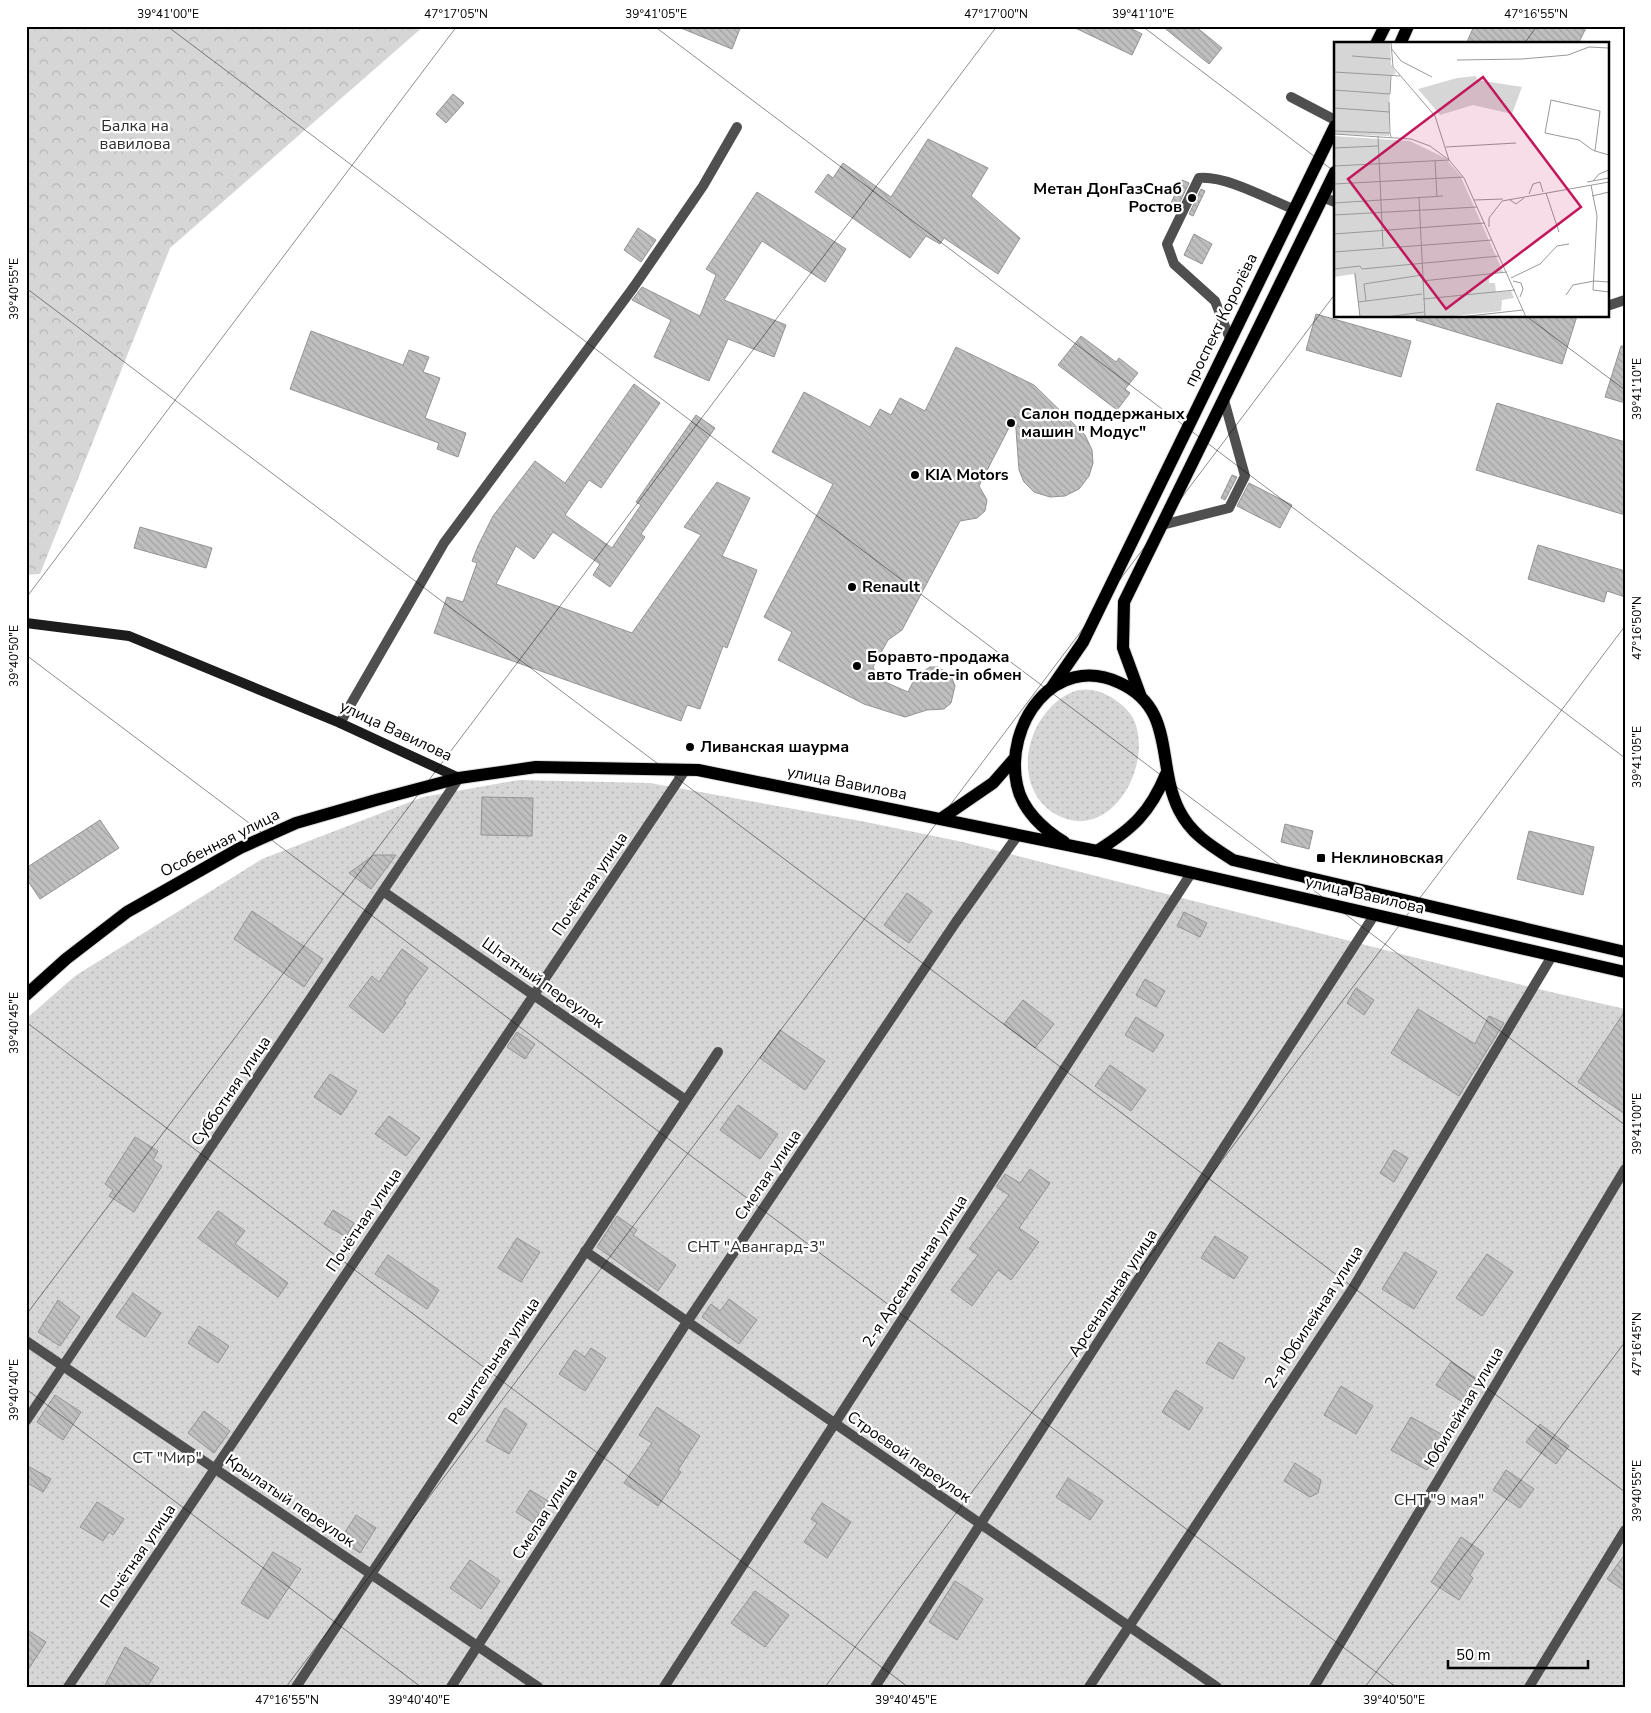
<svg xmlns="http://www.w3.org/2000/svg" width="1651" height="1713" viewBox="0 0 1651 1713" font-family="'Nunito Sans',sans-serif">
<defs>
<pattern id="grass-dots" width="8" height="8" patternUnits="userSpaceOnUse" patternTransform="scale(1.25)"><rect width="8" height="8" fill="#d6d6d6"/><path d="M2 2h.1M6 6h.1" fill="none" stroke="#b6b6b6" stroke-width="1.8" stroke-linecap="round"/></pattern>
<pattern id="forest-crowns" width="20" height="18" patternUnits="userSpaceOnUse" patternTransform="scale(1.25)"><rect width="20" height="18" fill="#d6d6d6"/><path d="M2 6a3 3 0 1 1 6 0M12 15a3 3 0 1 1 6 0" fill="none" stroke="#b6b6b6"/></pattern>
<pattern id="building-back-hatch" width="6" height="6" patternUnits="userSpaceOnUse" patternTransform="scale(1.25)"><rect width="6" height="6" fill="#bfbfbf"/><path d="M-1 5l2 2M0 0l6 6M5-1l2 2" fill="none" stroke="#a2a2a2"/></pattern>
</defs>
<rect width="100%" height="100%" fill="#fff"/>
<path fill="url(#grass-dots)" d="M 1078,690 C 1090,688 1101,691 1111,697 C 1119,702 1128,709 1133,718 C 1151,754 1126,816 1084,821 C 1073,822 1061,818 1052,812 C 1007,780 1030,705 1078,690 Z
M 519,780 L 650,783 L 861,821 L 963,842 L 1538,989 L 1625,1009 L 1625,1687 L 26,1687 L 26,1019 L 75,976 L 262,859 L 423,797 Z"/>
<path fill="url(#forest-crowns)" d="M 26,26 L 424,26 L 170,248 L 40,574 L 26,575 Z"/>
<path fill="url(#building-back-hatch)" stroke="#939393" d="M 676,26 L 741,26 L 732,49 Z
M 1071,26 L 1126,26 L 1142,34 L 1132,55 Z
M 1162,26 L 1195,26 L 1222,48 L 1209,64 Z
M 1474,26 L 1587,26 L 1578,44 L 1466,44 Z
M 453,94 L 464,103 L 446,123 L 436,114 Z
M 928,139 L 988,168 L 971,196 L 1020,238 L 998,274 L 944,238 L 940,244 L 926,236 L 910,258 L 815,192 L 828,174 L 833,178 L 843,163 L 891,197 Z
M 1182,180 L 1189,183 L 1177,208 L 1170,205 Z
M 1201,189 L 1205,191 L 1193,216 L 1189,214 Z
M 757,192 L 846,249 L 825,282 L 762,241 L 724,300 L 786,325 L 774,357 L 728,339 L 709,381 L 654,357 L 671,320 L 632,300 L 642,287 L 700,316 L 716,275 L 706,269 Z
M 638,228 L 656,240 L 641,262 L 624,250 Z
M 1194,234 L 1212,244 L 1202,264 L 1184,255 Z
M 1316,314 L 1411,341 L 1401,377 L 1306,350 Z
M 1417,316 L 1577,316 L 1562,364 L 1416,320 Z
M 311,331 L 403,365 L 409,350 L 429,357 L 423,372 L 440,378 L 425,418 L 466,433 L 458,457 L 437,449 L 439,443 L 290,389 Z
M 1081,336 L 1116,362 L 1119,358 L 1138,373 L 1125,389 L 1130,393 L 1117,410 L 1058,365 Z
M 1621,346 L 1625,346 L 1625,403 L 1605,397 Z
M 956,347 L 1034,385 L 1085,435 L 1092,450 L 1093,463 L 1089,476 L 1079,489 L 1065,496 L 1050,497 L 1034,492 L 1024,482 L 1019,470 L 1015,416 L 979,486 L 987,500 L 985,511 L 977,518 L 960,521 L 902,630 L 888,640 L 873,667 L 878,679 L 908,692 L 916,676 L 930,667 L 938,667 L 951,676 L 955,686 L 951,703 L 944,709 L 927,710 L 905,717 L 864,704 L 778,660 L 792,632 L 764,617 L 833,484 L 772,452 L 804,392 L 870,427 L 880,409 L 891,415 L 900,398 L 925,411 Z
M 634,384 L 660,403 L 601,488 L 589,480 L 565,515 L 612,548 L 641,505 L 636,502 L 696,415 L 715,428 L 641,534 L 645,537 L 610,587 L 593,575 L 600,564 L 553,532 L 534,559 L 516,546 L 496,584 L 632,633 L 701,535 L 684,527 L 717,482 L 750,498 L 722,556 L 757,570 L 727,648 L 723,646 L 700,709 L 687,705 L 681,721 L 434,633 L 447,597 L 463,602 L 477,563 L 472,561 L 478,546 L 493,516 L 535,461 L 565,483 Z
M 1497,403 L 1625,442 L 1625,515 L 1476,470 Z
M 1232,475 L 1237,477 L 1225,500 L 1221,498 Z
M 1249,483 L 1292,505 L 1280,528 L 1237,506 Z
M 140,527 L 212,548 L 206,568 L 134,548 Z
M 1538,545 L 1625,571 L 1625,597 L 1607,591 L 1604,602 L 1528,579 Z
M 482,797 L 533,798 L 532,836 L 481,835 Z
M 100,820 L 119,848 L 40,899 L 26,878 L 26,868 Z
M 1285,824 L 1313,831 L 1309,849 L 1281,842 Z
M 1529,831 L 1594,847 L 1583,895 L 1517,879 Z
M 374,855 L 396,855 L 371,889 L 349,873 Z
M 907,893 L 932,911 L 909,943 L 884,925 Z
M 252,911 L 323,959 L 304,987 L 234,939 Z
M 1184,912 L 1207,923 L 1200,937 L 1177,926 Z
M 402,949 L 428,968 L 404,1001 L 406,1003 L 383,1033 L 349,1006 L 372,976 L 379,982 Z
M 1145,979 L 1165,991 L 1156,1007 L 1136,995 Z
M 1356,988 L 1374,1000 L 1364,1015 L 1347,1003 Z
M 1023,1000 L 1054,1024 L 1035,1048 L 1004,1024 Z
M 1418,1009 L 1475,1044 L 1489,1016 L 1504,1023 L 1459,1096 L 1391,1053 Z
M 1625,1011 L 1625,1114 L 1578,1082 Z
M 1136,1017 L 1164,1035 L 1153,1052 L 1125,1035 Z
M 780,1030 L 825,1061 L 805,1090 L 760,1058 Z
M 517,1032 L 535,1044 L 525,1059 L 507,1047 Z
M 1110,1065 L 1146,1090 L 1131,1111 L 1095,1086 Z
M 330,1074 L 357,1091 L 341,1115 L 314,1097 Z
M 738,1105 L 778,1134 L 760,1159 L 720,1130 Z
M 389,1116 L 420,1138 L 406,1156 L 375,1134 Z
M 135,1137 L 158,1151 L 153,1160 L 162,1166 L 134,1212 L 109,1196 L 113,1190 L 105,1184 Z
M 1394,1150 L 1408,1158 L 1394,1182 L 1380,1173 Z
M 1030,1169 L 1050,1183 L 1019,1228 L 1039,1242 L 1011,1280 L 998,1270 L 972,1306 L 951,1290 L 978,1255 L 969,1249 L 1009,1195 L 996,1187 L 1005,1174 L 1020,1183 Z
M 333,1210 L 354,1223 L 346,1237 L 324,1224 Z
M 218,1211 L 245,1231 L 235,1244 L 288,1283 L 278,1297 L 198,1238 Z
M 617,1216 L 637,1230 L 633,1235 L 676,1265 L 658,1291 L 597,1247 Z
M 1215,1236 L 1248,1257 L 1234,1279 L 1201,1258 Z
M 517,1238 L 540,1252 L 521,1282 L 498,1268 Z
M 1405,1252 L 1437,1272 L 1414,1309 L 1382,1289 Z
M 1487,1254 L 1513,1272 L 1482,1316 L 1456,1298 Z
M 388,1255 L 439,1290 L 427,1309 L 375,1274 Z
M 133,1293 L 161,1313 L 145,1337 L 116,1317 Z
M 729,1299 L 757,1320 L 739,1344 L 702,1317 L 711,1304 L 720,1311 Z
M 58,1300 L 80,1317 L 60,1346 L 38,1332 Z
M 199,1326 L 229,1346 L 218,1363 L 188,1343 Z
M 1219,1342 L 1245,1358 L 1233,1379 L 1206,1363 Z
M 591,1348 L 606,1358 L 585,1391 L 559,1374 L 575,1350 L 585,1357 Z
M 1451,1362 L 1479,1380 L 1464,1403 L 1436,1385 Z
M 1341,1386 L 1373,1406 L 1356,1434 L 1324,1415 Z
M 1176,1390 L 1203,1408 L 1189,1430 L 1162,1412 Z
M 55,1395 L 81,1412 L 63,1440 L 37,1422 Z
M 657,1407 L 700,1436 L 678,1470 L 681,1472 L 658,1506 L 624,1483 L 652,1443 L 639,1435 Z
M 505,1408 L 527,1424 L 509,1454 L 486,1441 Z
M 204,1411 L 230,1431 L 214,1453 L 188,1433 Z
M 1411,1417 L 1446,1437 L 1427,1470 L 1391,1450 Z
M 1540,1424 L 1569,1446 L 1556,1464 L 1526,1442 Z
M 1295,1463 L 1321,1480 L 1318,1493 L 1310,1497 L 1284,1481 Z
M 26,1465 L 51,1479 L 43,1492 L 26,1482 Z
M 1506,1470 L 1534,1489 L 1520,1508 L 1493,1490 Z
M 1068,1478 L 1103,1501 L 1090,1520 L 1056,1497 Z
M 530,1490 L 548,1501 L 533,1523 L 516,1512 Z
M 97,1502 L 124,1519 L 113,1535 L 109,1532 L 103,1541 L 80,1527 Z
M 822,1503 L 851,1522 L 827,1558 L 804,1542 L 817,1523 L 811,1519 Z
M 356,1515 L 376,1528 L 360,1553 L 340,1540 Z
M 1461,1537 L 1484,1553 L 1470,1575 L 1473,1578 L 1459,1600 L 1431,1582 Z
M 273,1552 L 301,1569 L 268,1619 L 241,1603 Z
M 1625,1554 L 1625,1591 L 1607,1579 Z
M 470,1560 L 500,1581 L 481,1609 L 450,1588 Z
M 955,1581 L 983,1599 L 957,1640 L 929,1622 Z
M 755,1591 L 789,1615 L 765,1647 L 731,1623 Z
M 26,1629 L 46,1642 L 26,1673 Z
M 125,1647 L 159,1668 L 147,1687 L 104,1687 Z"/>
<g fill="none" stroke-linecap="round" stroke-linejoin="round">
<g stroke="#dbdbdb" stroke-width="14">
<path id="primary" d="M 1376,44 L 1385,26
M 1400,44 L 1408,26
M 1052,687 L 1083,642 L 1335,126
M 1141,697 L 1123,648 L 1124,602 L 1335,172
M 942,818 L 993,783 L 1014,759
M 1064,842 C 1044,830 1022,810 1017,785 C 1004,725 1054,652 1120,683 C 1176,709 1156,764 1179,810 C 1191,834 1211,846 1233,860 L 1625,952
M 1097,851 C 1132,829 1150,813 1166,774
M 26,995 L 66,959 L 127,912 L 240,848 L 296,823 L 376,800 L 459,778 L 536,767 L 698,770 L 1097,851 L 1625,972"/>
</g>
<path stroke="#4f4f4f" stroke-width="10" d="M 1291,97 L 1335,120
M 1322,197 L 1335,202
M 633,288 L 703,186 L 737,127
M 1607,306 L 1625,300
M 1230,339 L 1215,301 L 1174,264 L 1167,244 L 1199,178 C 1225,175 1268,199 1293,209
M 1162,525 L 1229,508 L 1245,476 L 1224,400
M 384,892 L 686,1100
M 585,1251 L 1217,1687
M 26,1341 L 538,1687
M 68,1687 L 686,769
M 296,1687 L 718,1052
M 451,1687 L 687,1322 L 956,922 L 1018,835
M 664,1687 L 1192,872
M 875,1687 L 1375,914
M 1089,1687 L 1353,1288 L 1552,956
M 1314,1687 L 1625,1169
M 1529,1687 L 1625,1530"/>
<path stroke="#4f4f4f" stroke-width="10" d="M 340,723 L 444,543 L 633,288
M 26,1421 L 459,778"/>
<path stroke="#1c1c1c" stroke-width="10" d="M 26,623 L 129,636 L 340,723 L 459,778"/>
<use href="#primary" stroke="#000" stroke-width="12"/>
</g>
<path fill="none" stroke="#000" stroke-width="1" stroke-opacity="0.45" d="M 167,26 L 1625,1125M 654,26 L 1625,758M 1142,26 L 1335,172M 1524,44 L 1537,26M 26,288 L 1625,1492M 1526,316 L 1625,390M 26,598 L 457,26M 26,655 L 1396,1687M 26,1022 L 908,1687M 26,1315 L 997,26M 26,1389 L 421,1687M 286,1687 L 1335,294M 825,1687 L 1625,626M 1365,1687 L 1625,1342"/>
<g fill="#000" stroke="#fff" stroke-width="2">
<circle cx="1192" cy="198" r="5"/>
<circle cx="1011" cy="423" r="5"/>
<circle cx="915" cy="475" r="5"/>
<circle cx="852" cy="587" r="5"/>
<circle cx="857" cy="666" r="5"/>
<circle cx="690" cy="747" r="5"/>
<rect x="1316" y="853" width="10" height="10" rx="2.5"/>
</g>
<g text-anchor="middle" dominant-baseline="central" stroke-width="4.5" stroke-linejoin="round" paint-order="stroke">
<g font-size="16" fill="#2d2d2d" stroke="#fff">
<text x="135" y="126">Балка на<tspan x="135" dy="18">вавилова</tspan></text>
<text x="756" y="1247">СНТ "Авангард-3"</text>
<text x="167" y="1458">СТ "Мир"</text>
<text x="1439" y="1500">СНТ "9 мая"</text>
</g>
<g font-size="16" font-weight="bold" fill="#000" stroke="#fff" text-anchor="start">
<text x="1182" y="189" text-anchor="end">Метан ДонГазСнаб<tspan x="1182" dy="18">Ростов</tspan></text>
<text x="1021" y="414">Салон поддержаных<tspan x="1021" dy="18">машин " Модус"</tspan></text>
<text x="925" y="475">KIA Motors</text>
<text x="862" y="587">Renault</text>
<text x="867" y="657">Боравто-продажа<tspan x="867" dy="18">авто Trade-in обмен</tspan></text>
<text x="700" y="747">Ливанская шаурма</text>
<text x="1331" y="858">Неклиновская</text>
</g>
<g font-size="16" fill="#000" stroke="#fff">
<text transform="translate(1221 320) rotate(-64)">проспект Королёва</text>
<text transform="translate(396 731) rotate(25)">улица Вавилова</text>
<text transform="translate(847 783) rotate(11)">улица Вавилова</text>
<text transform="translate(220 843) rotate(-27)">Особенная улица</text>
<text transform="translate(590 884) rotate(-56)">Почётная улица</text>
<text transform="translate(1365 895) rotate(13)">улица Вавилова</text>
<text transform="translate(543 983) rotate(35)">Штатный переулок</text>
<text transform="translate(231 1091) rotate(-56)">Субботняя улица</text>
<text transform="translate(768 1175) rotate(-56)">Смелая улица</text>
<text transform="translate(364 1220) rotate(-56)">Почётная улица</text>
<text transform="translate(915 1271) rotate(-57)">2-я Арсенальная улица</text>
<text transform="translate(1113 1293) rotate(-57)">Арсенальная улица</text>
<text transform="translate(1314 1317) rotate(-57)">2-я Юбилейная улица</text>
<text transform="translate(494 1361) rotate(-56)">Решительная улица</text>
<text transform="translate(1464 1407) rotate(-59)">Юбилейная улица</text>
<text transform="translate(909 1457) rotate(35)">Строевой переулок</text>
<text transform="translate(290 1501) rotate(34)">Крылатый переулок</text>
<text transform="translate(545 1514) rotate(-57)">Смелая улица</text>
<text transform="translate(138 1556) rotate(-56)">Почётная улица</text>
</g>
</g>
<g transform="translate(1334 42)">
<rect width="275" height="275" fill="#fff"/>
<path d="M 0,0 L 56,0 L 57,22 L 62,31 L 56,35 L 55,94 L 0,92 ZM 0,94 L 76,99 L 111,116 L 126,133 L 169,230 L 155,232 L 155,241 L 161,241 L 162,250 L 177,249 L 180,256 L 168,258 L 167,269 L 110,275 L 26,275 L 20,232 L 0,235 Z" fill="#d6d6d6"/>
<path d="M 142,34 L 143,38 L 188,45 L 178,72 L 139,63 L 106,73 L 84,47 L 123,36 Z" fill="#d6d6d6"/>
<path fill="none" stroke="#999" stroke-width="1" d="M 57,6 L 67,19 L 98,35M 18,14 L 57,17M 123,18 L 188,17 L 234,13 L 255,5 L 275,6M 0,30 L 66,34M 0,48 L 56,52M 56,52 L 57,34M 55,60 L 56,91M 0,66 L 56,70M 0,89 L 56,91 L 57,95M 0,92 L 77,97 L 96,104 L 115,118 L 130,136 L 192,275M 44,94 L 49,205M 112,105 L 182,101M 0,106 L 44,104M 261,109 L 266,69 L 217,58 L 211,91 L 245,98 L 257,107 L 261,109 L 275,113M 101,118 L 103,155M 0,124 L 115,118 L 101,74 L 59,25 L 57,0M 259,139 L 265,132 L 275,128M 253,140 L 275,136M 0,142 L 129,135M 257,143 L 263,174 L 259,248 L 275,250M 212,151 L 225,190M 195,152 L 199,142 L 206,140 L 209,150M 258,154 L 275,150M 85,156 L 91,275M 140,158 L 169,157M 176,158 L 182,162 L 190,156M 0,161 L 109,154M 0,173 L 143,165M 155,185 L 155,176 L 168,159 L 275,140M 0,192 L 151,181M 0,210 L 158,198M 0,227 L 26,224 L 28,227 L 165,214M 21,231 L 26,275M 177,236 L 206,222 L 223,204 L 235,202M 88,239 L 173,230M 179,239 L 187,241 L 189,247 L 186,255M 260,239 L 275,240M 232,253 L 239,243 L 260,239M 89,257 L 181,248M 32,259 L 30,242 L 88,233M 24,260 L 88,252M 52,275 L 90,270M 126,275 L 189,268"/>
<path fill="#c2185b" fill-opacity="0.15" stroke="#c2185b" stroke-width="2.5" d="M 149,35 L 247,165 L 112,267 L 14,137 Z"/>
<rect width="275" height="275" fill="none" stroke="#000" stroke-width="2.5"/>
</g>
<rect width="1651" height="1713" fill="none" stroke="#ffffff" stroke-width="55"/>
<path d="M1448 1660v8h140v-8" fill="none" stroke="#000000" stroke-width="2.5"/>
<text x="1456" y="1660" font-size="15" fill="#000000" stroke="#ffffff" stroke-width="4" paint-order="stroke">50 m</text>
<rect x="28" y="28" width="1596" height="1658" fill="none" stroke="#000" stroke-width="2"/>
<g font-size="12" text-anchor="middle" fill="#000">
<text x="168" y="18">39°41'00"E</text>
<text x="456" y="18">47°17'05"N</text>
<text x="656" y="18">39°41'05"E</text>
<text x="996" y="18">47°17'00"N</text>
<text x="1143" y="18">39°41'10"E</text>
<text x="1536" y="18">47°16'55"N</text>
<text transform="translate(14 289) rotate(-90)" y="4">39°40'55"E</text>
<text transform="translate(1637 389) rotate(-90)" y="4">39°41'10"E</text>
<text transform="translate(1637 628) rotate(-90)" y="4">47°16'50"N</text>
<text transform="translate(14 656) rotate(-90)" y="4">39°40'50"E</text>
<text transform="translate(1637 757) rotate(-90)" y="4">39°41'05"E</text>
<text transform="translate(14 1023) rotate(-90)" y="4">39°40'45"E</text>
<text transform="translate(1637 1124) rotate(-90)" y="4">39°41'00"E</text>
<text transform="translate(1637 1344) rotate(-90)" y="4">47°16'45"N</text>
<text transform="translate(14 1390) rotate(-90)" y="4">39°40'40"E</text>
<text transform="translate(1637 1491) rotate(-90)" y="4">39°40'55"E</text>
<text x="287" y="1704">47°16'55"N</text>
<text x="419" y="1704">39°40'40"E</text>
<text x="906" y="1704">39°40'45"E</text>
<text x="1394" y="1704">39°40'50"E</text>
</g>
</svg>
